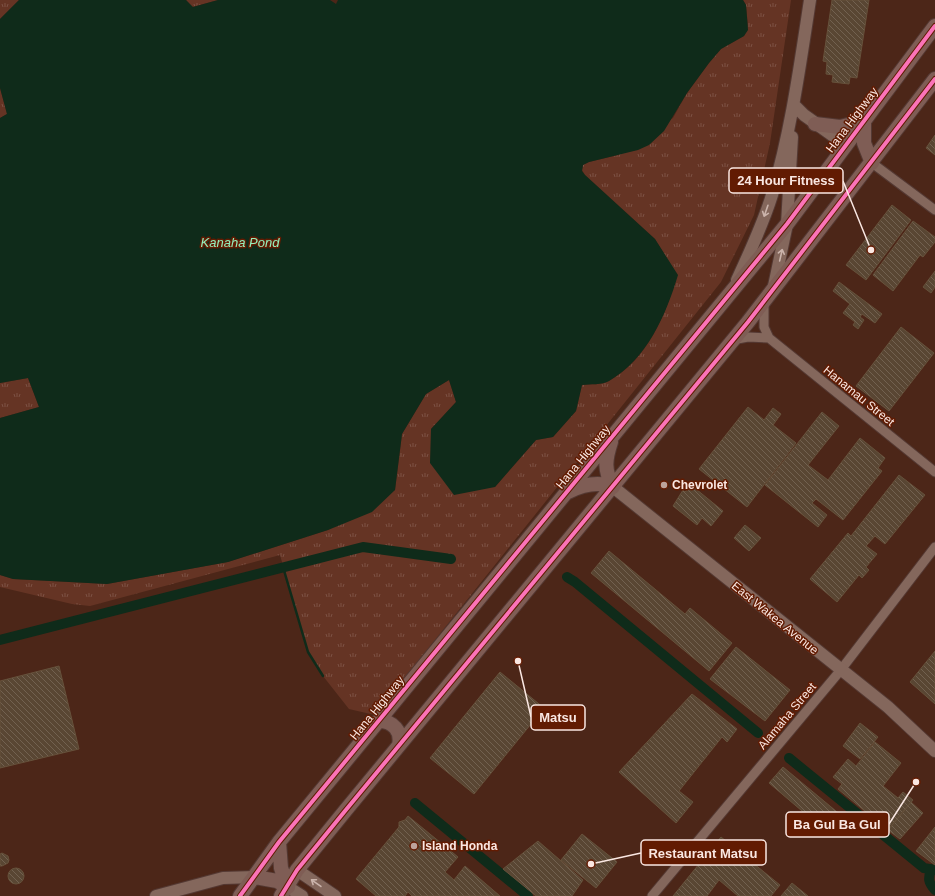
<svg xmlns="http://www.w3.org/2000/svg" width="935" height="896" viewBox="0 0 935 896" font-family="Helvetica,sans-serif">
<defs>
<pattern id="grass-tufts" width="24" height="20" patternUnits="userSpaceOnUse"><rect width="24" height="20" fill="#653424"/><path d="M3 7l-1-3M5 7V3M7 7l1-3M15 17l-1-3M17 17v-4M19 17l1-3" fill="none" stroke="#7c5144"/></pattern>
<pattern id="building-back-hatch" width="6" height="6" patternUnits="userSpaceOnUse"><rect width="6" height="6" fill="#594633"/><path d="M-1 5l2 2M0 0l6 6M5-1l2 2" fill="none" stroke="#726150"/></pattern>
</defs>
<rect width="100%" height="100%" fill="#4c2618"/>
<path fill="url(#grass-tufts)" d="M 0,0 L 19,0 L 0,19 Z
M 186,0 L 218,0 L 192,7 Z
M 743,0 L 791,0 L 770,143 L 754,215 L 721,282 L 375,715 L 349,709 L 323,676 L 308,652 L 280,555 L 90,606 L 72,604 L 0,587 L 0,575 L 13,579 L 107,584 L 228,562 L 328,530 L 395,490 L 402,434 L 426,394 L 449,380 L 456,402 L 431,429 L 495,487 L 536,440 L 553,437 L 576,411 L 582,385 C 590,384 602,385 609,381 C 647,360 666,315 677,275 L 655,239 L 585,175 L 582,170 L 583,165 L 589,162 L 618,155 L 673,118 L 687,93 L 709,63 L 721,49 L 744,36 L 748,26 L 746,5 Z
M 0,88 L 7,114 L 0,118 Z
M 28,378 L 39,407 L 0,418 L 0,383 Z"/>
<path fill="#0f2b1a" d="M 19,0 L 186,0 L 193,7 L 218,0 L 330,0 L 336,4 L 338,0 L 743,0 L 746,5 L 748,30 L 744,36 L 721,49 L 709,63 L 687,93 L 664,131 L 649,145 L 638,150 L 589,162 L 583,165 L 582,171 L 585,175 L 655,239 L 678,275 C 666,315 647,359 609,381 C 602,385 590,384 582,385 L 576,411 L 553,437 L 536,440 L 495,487 L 454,495 L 430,463 L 431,429 L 456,402 L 449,380 L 426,394 L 402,434 L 395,490 L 372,512 L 328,530 L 228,562 L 107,584 L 13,579 L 0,575 L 0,418 L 39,407 L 28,378 L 0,383 L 0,118 L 7,114 L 0,88 L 0,19 Z"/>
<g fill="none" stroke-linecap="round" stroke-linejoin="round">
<path stroke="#0f2b1a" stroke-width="2.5" d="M 283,567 L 308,652 L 323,676"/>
<path stroke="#0f2b1a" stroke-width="10" d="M 567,577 L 575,582 L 758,733
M 0,640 L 363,547 L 451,559
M 789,758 L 924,868 L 935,870
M 415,803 L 528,896
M 931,869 C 928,879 928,882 935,890"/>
</g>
<path fill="url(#building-back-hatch)" stroke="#66513b" d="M 832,0 L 869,0 L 857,78 L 850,77 L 849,84 L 832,82 L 833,75 L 826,74 L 827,62 L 823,61 Z
M 935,135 L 935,155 L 926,148 Z
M 892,205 L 911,220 L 866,280 L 846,265 Z
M 913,221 L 935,237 L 935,242 L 923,257 L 920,255 L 893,291 L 873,275 Z
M 935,271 L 935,287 L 931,293 L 923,287 Z
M 839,282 L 882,314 L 875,323 L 862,314 L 860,317 L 864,320 L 858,329 L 853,325 L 855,322 L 843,313 L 850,304 L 833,291 Z
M 901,327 L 934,353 L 889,411 L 856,386 Z
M 748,407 L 764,420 L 773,408 L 781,414 L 773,425 L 796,443 L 747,507 L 699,469 Z
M 822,412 L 839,426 L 808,465 L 828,480 L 860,438 L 885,458 L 878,468 L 882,471 L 843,520 L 816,499 L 812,503 L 827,515 L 818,527 L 765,485 Z
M 899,475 L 925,495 L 885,544 L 875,536 L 866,546 L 877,554 L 866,567 L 869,570 L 862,578 L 859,575 L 837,602 L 810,579 L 848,533 L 851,536 Z
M 691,485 L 723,511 L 711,526 L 702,518 L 697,525 L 673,506 L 683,490 L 685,492 Z
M 745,525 L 761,538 L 749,551 L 734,538 Z
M 609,551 L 685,614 L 690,608 L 732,643 L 709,671 L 591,573 Z
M 736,647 L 790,690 L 765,721 L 710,679 Z
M 935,651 L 935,704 L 910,682 Z
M 59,666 L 79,749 L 0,768 L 0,681 Z
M 500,672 L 544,708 L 474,794 L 430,758 Z
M 692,694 L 737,729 L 727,742 L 722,737 L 679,791 L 693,802 L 676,823 L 619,772 Z
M 860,723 L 878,737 L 860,759 L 843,746 Z
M 875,742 L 901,763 L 883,786 L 898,798 L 903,792 L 913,800 L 888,830 L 838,789 L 842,784 L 833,777 L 848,759 L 856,766 Z
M 783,767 L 842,816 L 828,833 L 769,783 Z
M 911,802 L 923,813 L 900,839 L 888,830 Z
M 408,816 L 458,857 L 445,872 L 454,880 L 465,866 L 500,896 L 412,896 L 408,892 L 405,896 L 376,896 L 356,879 L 399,827 L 399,822 L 405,820 Z
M 935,827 L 935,865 L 916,851 Z
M 582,834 L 617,862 L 596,888 L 561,860 Z
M 721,837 L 780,885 L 771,896 L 738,896 L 719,880 L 707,896 L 673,896 Z
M 538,841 L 583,880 L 572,896 L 536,896 L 503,869 Z
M 2,853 L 8,856 L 9,860 L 8,863 L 2,866 L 0,866 L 0,854 Z
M8 876a8 8 0 1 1 16 0a8 8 0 1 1-16 0Z
M 792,883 L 808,896 L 781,896 Z"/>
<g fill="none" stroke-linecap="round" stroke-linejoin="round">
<g stroke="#543933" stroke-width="11">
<path id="street" d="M 872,163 L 935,210
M 764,302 L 764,327 L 769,338 L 935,472
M 732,340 L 748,337 L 769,338
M 652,896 L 840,671 L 935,547"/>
</g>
<g stroke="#543933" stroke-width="14">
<path id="secondary" d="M 794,105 L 804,115 L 846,145
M 737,280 C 750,252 763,224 772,195 C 791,132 800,65 810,0
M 774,286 L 787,224 L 792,137
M 613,487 L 888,707 L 935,751
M 297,870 L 335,896
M 288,887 L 302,896
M 156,896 L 223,878 L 255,877"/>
</g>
<g stroke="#543933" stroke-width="16">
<path id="primary" d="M 864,121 L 864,143 L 872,163
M 815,124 L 840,127 L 864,121
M 611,442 C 605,460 604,470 613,487
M 568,492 C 582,485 598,481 613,487
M 379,721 C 393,721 402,731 399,745
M 279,842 L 281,868 L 288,887
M 255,877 L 277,881 L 288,887
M 240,896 L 279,842 L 787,224 L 935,26
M 281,896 L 297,870 L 345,811 L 748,322 L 935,79"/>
</g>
<use href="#street" stroke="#84675c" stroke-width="9"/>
<use href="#secondary" stroke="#84675c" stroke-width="12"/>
<use href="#primary" stroke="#7f5d55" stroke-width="14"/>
<g stroke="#621b02" stroke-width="6">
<path id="cycleway" d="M 240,896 L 279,842 L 787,224 L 935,26
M 281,896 L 297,870 L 345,811 L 748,322 L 935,79"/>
</g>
<use href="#cycleway" stroke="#fb73b8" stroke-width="4"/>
</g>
<defs><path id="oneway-shaft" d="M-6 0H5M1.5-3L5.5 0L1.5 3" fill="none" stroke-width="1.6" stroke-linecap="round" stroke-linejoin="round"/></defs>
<g stroke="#cbb4ac">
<use href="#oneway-shaft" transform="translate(766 211) rotate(109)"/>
<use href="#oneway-shaft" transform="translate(781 255) rotate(-77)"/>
<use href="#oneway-shaft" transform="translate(316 883) rotate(-145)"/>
</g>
<g fill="#bda39b" stroke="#621b02" stroke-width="1.5">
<circle cx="664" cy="485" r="4"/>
<circle cx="414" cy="846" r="4"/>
</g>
<g text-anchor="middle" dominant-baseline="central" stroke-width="3" stroke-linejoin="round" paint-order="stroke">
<g font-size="12" fill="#fae7e2" stroke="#621b02">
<text transform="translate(852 120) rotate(-53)">Hana Highway</text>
<text transform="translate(859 396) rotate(39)">Hanamau Street</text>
<text transform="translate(583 457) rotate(-51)">Hana Highway</text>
<text transform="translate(775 618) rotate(39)">East Wakea Avenue</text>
<text transform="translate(377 708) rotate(-51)">Hana Highway</text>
<text transform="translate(787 716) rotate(-50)">Alamaha Street</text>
</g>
<g font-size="12" font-weight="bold" fill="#fae7e2" stroke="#621b02" text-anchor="start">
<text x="672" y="485">Chevrolet</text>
<text x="422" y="846">Island Honda</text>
</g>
<g font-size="13" font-style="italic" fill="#93efbb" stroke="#621b02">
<text x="240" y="242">Kanaha Pond</text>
</g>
</g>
<path fill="none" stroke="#fae7e2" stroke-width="1.5" d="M871 250L843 181M518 661L531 717M916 782L889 824M591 864L641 853"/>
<g fill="#fae7e2" stroke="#621b02" stroke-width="1.5">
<circle cx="871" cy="250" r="4"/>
<circle cx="518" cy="661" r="4"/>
<circle cx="916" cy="782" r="4"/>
<circle cx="591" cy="864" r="4"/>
</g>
<g fill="#621b02" stroke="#fae7e2" stroke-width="1.5">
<rect x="729" y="168" width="114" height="25" rx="4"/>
<rect x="531" y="705" width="54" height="25" rx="4"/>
<rect x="786" y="812" width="103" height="25" rx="4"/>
<rect x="641" y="840" width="125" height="25" rx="4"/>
</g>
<g font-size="13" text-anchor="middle" font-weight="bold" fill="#fae7e2">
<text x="786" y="185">24 Hour Fitness</text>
<text x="558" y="722">Matsu</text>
<text x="837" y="829">Ba Gul Ba Gul</text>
<text x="703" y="858">Restaurant Matsu</text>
</g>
</svg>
